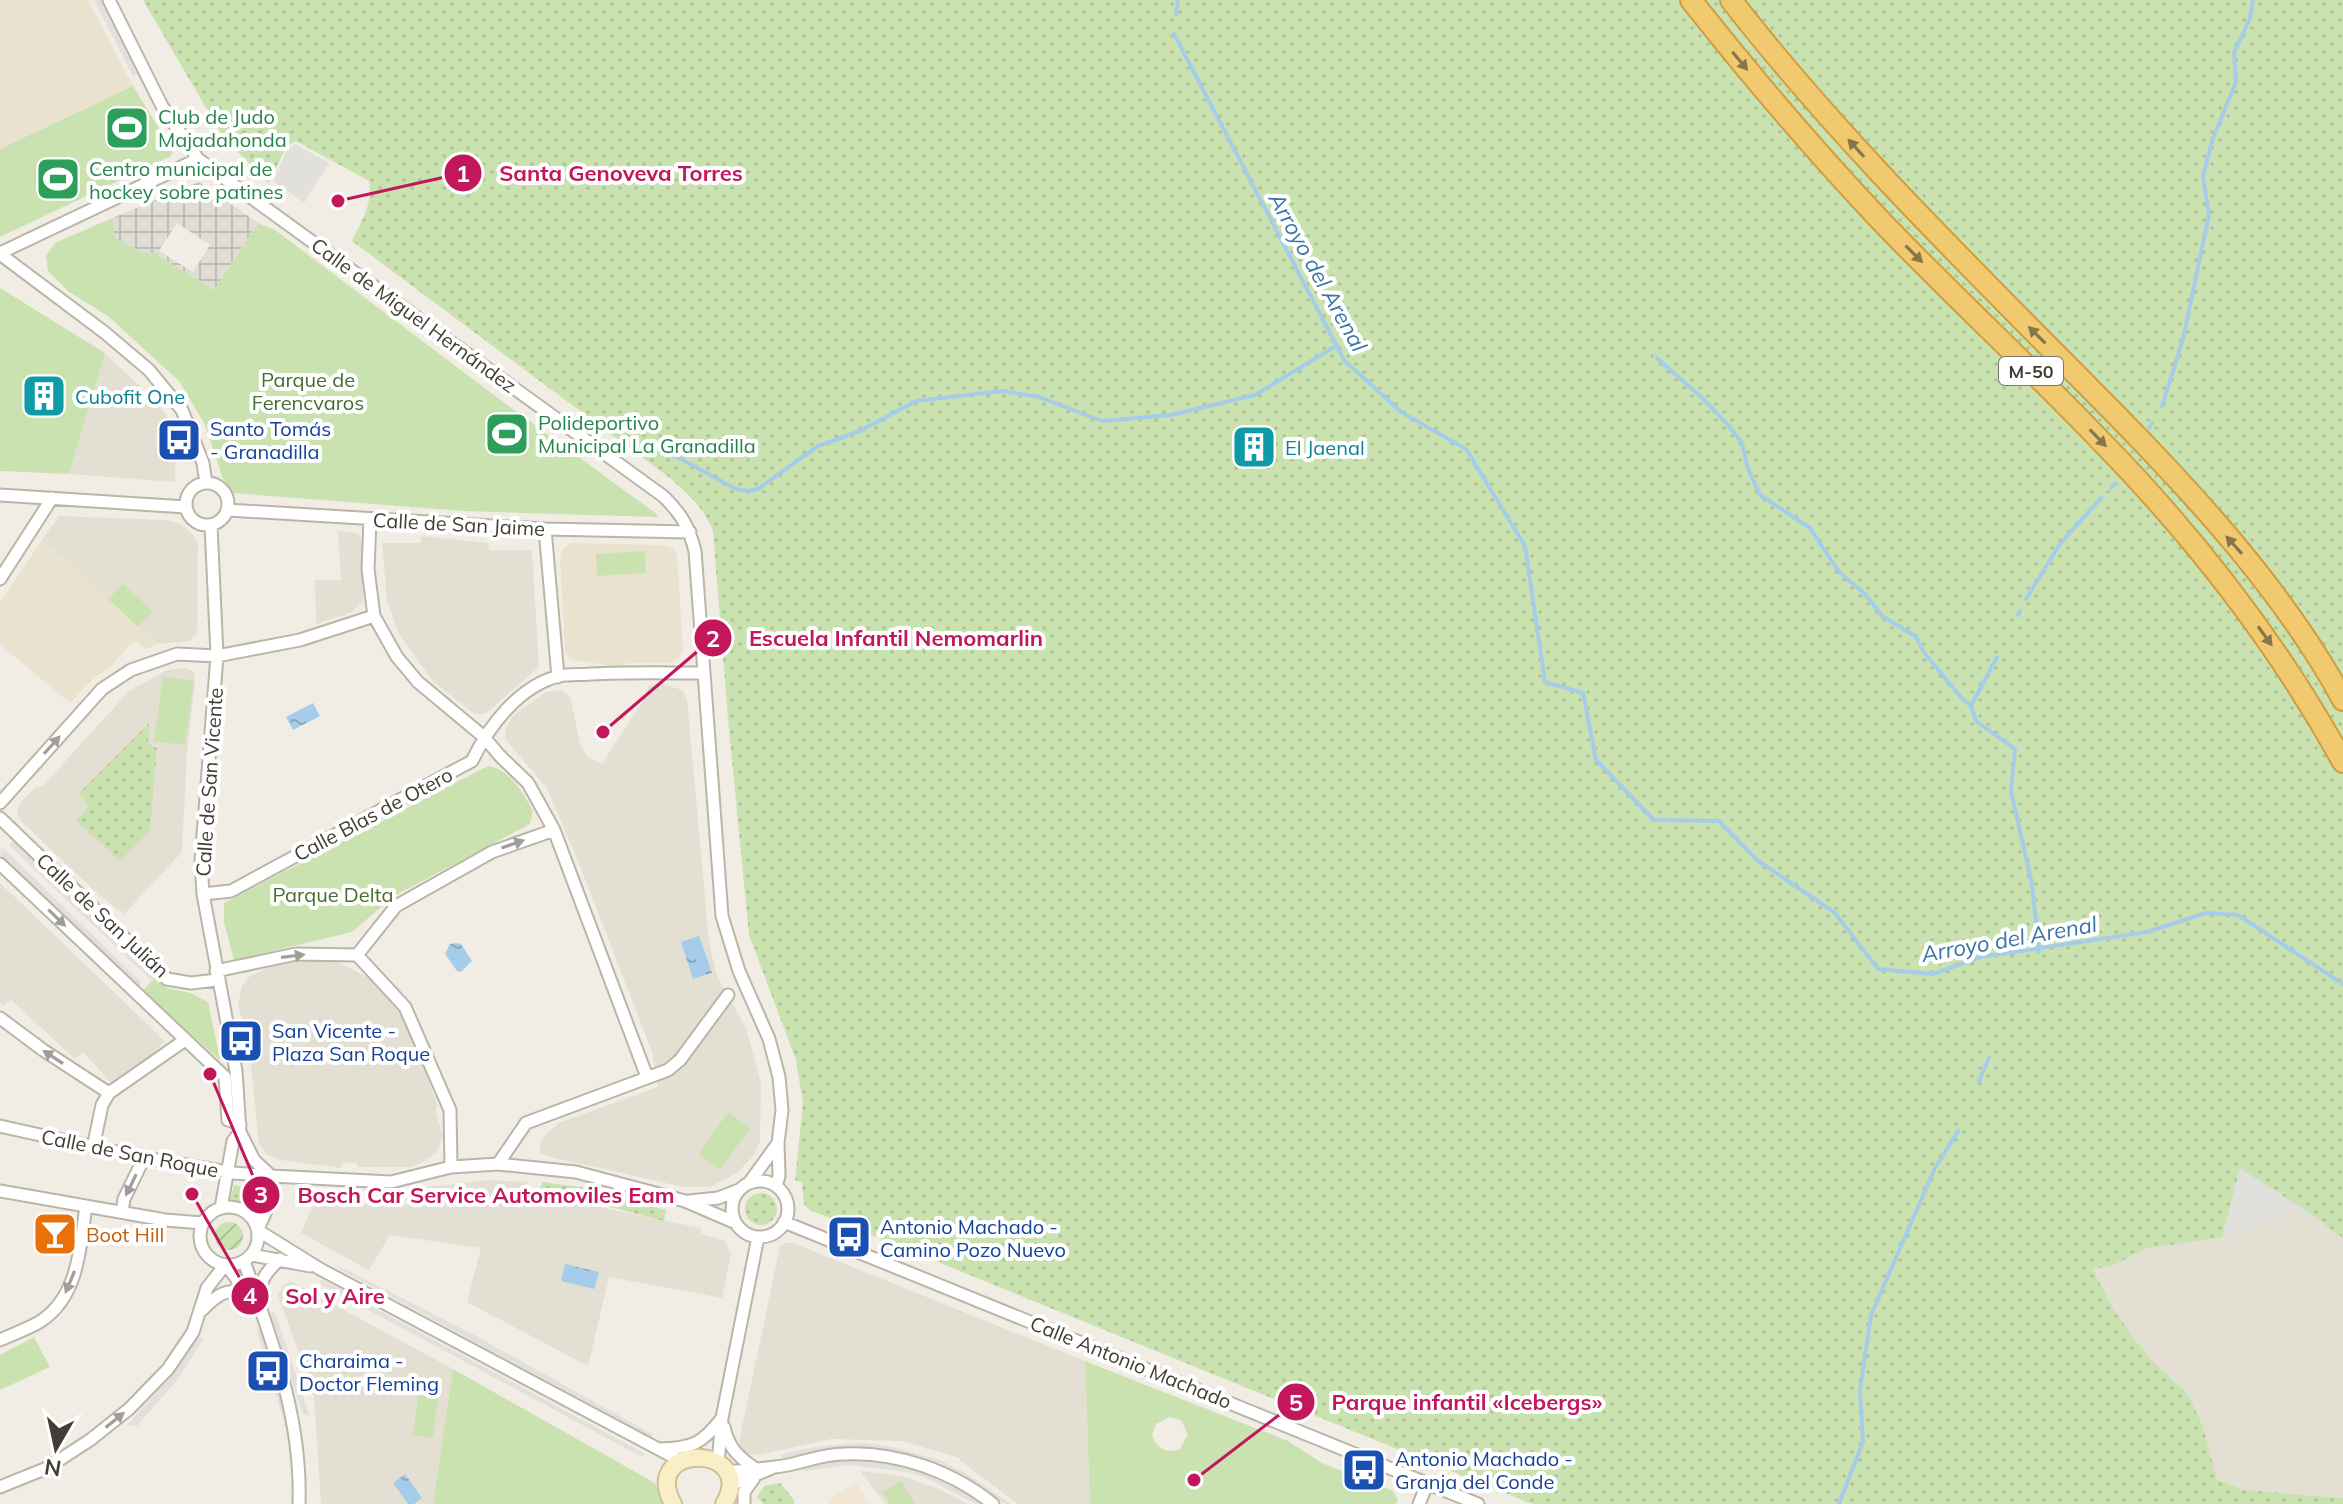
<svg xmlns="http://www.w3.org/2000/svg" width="2343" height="1504" viewBox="0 0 2343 1504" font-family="Mulish,sans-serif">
<defs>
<pattern id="industrial-grid" width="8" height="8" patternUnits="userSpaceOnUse" patternTransform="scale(2)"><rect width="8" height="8" fill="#e0dcd6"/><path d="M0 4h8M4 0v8" fill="none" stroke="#c1beb8"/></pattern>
<pattern id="grass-dots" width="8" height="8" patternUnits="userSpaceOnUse" patternTransform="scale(2)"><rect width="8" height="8" fill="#cae2b0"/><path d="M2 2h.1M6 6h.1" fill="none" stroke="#afc398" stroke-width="1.8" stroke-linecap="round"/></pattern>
<pattern id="garden-furrows" width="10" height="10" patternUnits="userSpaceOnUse" patternTransform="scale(2)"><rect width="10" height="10" fill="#cae2b0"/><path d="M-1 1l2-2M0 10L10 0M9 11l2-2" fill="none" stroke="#afc398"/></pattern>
<pattern id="water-ripples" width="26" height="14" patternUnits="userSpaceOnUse" patternTransform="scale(2)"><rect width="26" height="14" fill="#a5cce9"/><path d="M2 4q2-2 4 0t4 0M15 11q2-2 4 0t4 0" fill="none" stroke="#88a7be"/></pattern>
</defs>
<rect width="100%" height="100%" fill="#f1ede5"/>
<path fill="#e4dfd3" d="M 105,353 L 155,401 L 168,418 L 175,460 L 175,482 L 69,474 Z
M 59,516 L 167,520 L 180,524 L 193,534 L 198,543 L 197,635 L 192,636 L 191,641 L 158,644 L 42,540 Z
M 338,531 L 358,533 L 361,538 L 363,601 L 352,612 L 316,624 L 315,580 L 341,580 Z
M 422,536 L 488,543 L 489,550 L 532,550 L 539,667 L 485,714 L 474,714 L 432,680 L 399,634 L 387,600 L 382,543 L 421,543 Z
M 187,668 L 194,672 L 195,682 L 187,752 L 182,852 L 124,914 L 100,896 L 21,821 L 17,812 L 21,802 L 37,786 L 42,787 L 129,691 L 167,670 Z
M 660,683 L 682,690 L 687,699 L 709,943 L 717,976 L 746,1028 L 761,1083 L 760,1141 L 754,1155 L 738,1172 L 710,1187 L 683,1187 L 546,1156 L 541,1154 L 539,1147 L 543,1137 L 559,1123 L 658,1087 L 652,1052 L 578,861 L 547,788 L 505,739 L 506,728 L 513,716 L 529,704 L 547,692 L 562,690 L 570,697 L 580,743 L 587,756 L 602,764 L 644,699 L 649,686 Z
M 0,883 L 165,1041 L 149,1057 L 129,1069 L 112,1084 L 83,1052 L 75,1059 L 11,1000 L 3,1006 L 0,1003 Z
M 298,959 L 337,962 L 369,978 L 387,992 L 398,1005 L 407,1021 L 437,1104 L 436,1114 L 443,1136 L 436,1153 L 423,1162 L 412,1167 L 358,1167 L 357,1163 L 343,1162 L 341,1168 L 281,1160 L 267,1155 L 259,1143 L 249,1045 L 238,1004 L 242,986 L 249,977 L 265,969 Z
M 489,1180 L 528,1182 L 526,1197 L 569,1201 L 701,1228 L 701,1234 L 724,1240 L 731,1254 L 722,1298 L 609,1277 L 588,1366 L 467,1302 L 481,1248 L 390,1235 L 369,1270 L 301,1233 L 314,1203 L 407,1205 L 413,1191 L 418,1188 Z
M 2303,1209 L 2343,1238 L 2343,1498 L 2244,1490 L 2217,1479 L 2203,1426 L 2188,1394 L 2148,1357 L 2114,1310 L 2093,1268 L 2114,1265 L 2146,1249 L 2243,1234 Z
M 785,1243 L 793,1243 L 1085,1361 L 1090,1504 L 1018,1504 L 960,1461 L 960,1458 L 902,1441 L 831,1439 L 759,1455 L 750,1454 L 741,1449 L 739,1442 L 780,1246 Z
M 292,1282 L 453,1369 L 433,1504 L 321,1504 L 314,1395 L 278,1295 L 284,1284 Z
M 860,1471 L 902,1476 L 934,1487 L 968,1504 L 886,1504 Z"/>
<path fill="#f1e4d1" d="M 856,1483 L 869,1504 L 830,1504 L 828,1500 Z"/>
<path fill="url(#industrial-grid)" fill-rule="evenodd" d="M 199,182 L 258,223 L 214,290 L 154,253 L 142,252 L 114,238 L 112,218 ZM 177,223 L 210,245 L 193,272 L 159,251 Z"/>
<path fill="#e9e2cf" d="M 0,0 L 88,0 L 133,86 L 0,149 Z
M 42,540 L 158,644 L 145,649 L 138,642 L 131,643 L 110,668 L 96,676 L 70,703 L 0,644 L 0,603 Z
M 573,543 L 664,545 L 672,548 L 677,555 L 683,651 L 677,658 L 670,663 L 628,663 L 622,668 L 570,659 L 565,652 L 560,557 L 563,548 Z"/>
<path fill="url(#grass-dots)" d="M 143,0 L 2343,0 L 2343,1238 L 2303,1209 L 2243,1234 L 2146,1249 L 2114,1265 L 2093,1269 L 2114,1310 L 2148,1357 L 2188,1394 L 2203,1426 L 2217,1479 L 2244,1490 L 2343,1498 L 2343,1504 L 1532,1504 L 810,1210 L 804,1204 L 802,1182 L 795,1180 L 803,1103 L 796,1060 L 749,935 L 728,719 L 713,531 C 704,508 688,494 670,478 L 352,241 C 362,220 373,204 369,181 L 296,141 L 286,147 L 269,183 L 223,137 Z
M 149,723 L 148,744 L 157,748 L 150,831 L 120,861 L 76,821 L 89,805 L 78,794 Z
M 542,1182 L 587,1188 L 600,1193 L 598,1204 L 539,1195 Z
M 234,1185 L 263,1191 L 260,1213 L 243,1203 L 230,1200 Z
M745 1209a16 16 0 1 1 32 0a16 16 0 1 1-32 0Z
M 608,1194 L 666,1210 L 664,1221 L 606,1206 Z
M 780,1483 L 794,1500 L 794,1504 L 763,1504 L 757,1497 L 764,1486 Z"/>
<path fill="#cae2b0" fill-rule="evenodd" d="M 133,86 L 173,151 L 171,156 L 0,237 L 0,149 Z
M 112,218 L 115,238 L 142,252 L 154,253 L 214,290 L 258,223 L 275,230 L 518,413 L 518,418 L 524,417 L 658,515 L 656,517 L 463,511 L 233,493 L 223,479 L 205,425 L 180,382 L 109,317 L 68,291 L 48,271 L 46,256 L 55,243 Z
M 0,288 L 105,353 L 69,474 L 0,471 Z
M 645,551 L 646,573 L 597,576 L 596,554 Z
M 123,584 L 153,611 L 138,627 L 108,599 Z
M 163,677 L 194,681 L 185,745 L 154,741 Z
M 488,766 C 510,769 523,793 533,811 L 530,824 L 394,896 L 352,932 L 234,960 L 224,922 L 224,903 Z
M 157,976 L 167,988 L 191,993 L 208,1002 L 220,1060 L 142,991 Z
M 728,1112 L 750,1128 L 720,1170 L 698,1154 Z
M 34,1337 L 50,1367 L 0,1390 L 0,1355 Z
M 1085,1361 L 1288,1441 L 1322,1463 L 1393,1491 L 1398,1499 L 1396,1504 L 1090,1504 ZM 1170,1417 L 1181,1420 L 1188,1435 L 1180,1449 C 1167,1454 1156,1449 1152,1435 L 1156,1424 Z
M 453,1369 L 655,1483 L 664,1504 L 433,1504 Z
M 419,1389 L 439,1392 L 433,1438 L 413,1435 Z
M 901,1481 L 915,1504 L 890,1504 L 882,1492 Z"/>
<path fill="url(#garden-furrows)" d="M215 1236a14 14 0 1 1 28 0a14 14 0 1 1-28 0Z"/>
<path fill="#e2e0dc" d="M 94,0 L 101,0 L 139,74 L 133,76 Z
M 295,144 L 329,163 L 304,203 L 273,181 L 287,150 Z
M 14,840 L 157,976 L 152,981 L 9,845 Z
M 2,847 L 142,983 L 138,987 L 0,855 Z
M 2240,1168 L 2303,1209 L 2243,1234 L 2222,1237 Z
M 334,1266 L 345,1269 L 476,1336 L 652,1434 L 653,1438 Z
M 321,1279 L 638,1450 L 644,1453 L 642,1457 L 320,1284 Z
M 275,1312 L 309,1414 L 309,1415 L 303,1414 L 270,1313 Z
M 262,1328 L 292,1430 L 287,1432 L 257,1330 Z
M 204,1337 L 178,1379 L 137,1426 L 127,1425 L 167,1381 L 196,1338 Z
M 861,1443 L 888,1446 L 940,1460 L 967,1474 L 1011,1504 L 1005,1504 L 951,1470 L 897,1451 L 843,1447 L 782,1458 L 781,1454 L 821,1446 Z
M 843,1460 L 887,1464 L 915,1470 L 939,1478 L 983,1504 L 976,1504 L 922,1476 L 902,1471 L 849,1465 L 803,1471 L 802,1467 Z"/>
<path fill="url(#water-ripples)" d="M 313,703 L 320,716 L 293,730 L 286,717 Z
M 699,936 L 712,973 L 693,979 L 681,942 Z
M 456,943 L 461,944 L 472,961 L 461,972 L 457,971 L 445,954 L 450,944 Z
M 565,1264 L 599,1272 L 594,1289 L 561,1281 Z
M 405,1474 L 422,1498 L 414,1504 L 408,1504 L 393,1483 Z"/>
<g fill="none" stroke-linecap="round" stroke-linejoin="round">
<path stroke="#a5cce9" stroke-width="4" d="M 1176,15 L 1178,0
M 1174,34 L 1344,360 L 1401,412 L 1466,449 L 1525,546 L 1545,682 L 1583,693 L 1596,760 L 1654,820 L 1719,821 L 1757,860 L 1835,913 L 1878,969 L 1933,974 L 1981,957 L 2147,932 L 2206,913 L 2238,915 L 2343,984
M 1657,358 L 1702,398 L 1729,426 L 1742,443 L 1748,469 L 1760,495 L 1810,528 L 1839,572 L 1865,594 L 1882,616 L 1915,636 L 1926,655 L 1959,695 L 1971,706
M 2162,406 L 2183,339 L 2209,215 L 2203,176 L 2213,138 L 2236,82 L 2234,53 L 2250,18 L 2253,0
M 2149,428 L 2152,423
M 659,447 L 736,489 L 748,491 L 758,489 L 818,446 L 860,431 L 916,401 L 1002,391 L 1039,397 L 1102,421 L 1171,415 L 1255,395 L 1336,346
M 2111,488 L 2115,483
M 2026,599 L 2060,544 L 2101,498
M 2018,615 L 2020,611
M 1997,657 L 1971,706 L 1976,721 L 2015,749 L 2011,791 L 2032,884 L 2039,952
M 1979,1081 L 1989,1058
M 1839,1504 L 1863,1442 L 1860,1390 L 1871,1315 L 1935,1168 L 1958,1131"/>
<g stroke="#bbb5a8" stroke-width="15">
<path id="street" d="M 109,0 L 162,106 L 198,159 L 663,496 C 681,513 689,527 695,551 L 722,916 L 739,971 L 769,1039 L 779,1077 L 782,1110 L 778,1143 L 779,1176 L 776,1186
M 0,253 L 198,159
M 0,254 L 104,332 L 149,370 L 182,410 L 203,463 L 206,483
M186 504a21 21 0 1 1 42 0a21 21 0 1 1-42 0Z
M 0,495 L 186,507
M 228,510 L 545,529 L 690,532
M 370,520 L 368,569 L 374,616 L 397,657 L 418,682 L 484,737 L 500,756 L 528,783 L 554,830 L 647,1077
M 211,525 L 217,656 L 201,861 L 203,894 L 236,1071 L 240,1132 L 254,1160 L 271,1176 L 273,1195 L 258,1229
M 545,529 L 558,677
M 0,579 L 52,498
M 0,803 L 102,689 L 131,670 L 177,654 L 217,656 L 300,640 L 374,616
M 0,818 L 167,979 L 191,983 L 217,980
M 0,864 L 225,1077 L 228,1120 L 240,1124
M 203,894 L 231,891 L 472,761 C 489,726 519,686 559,676 C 569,674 581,675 591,674 C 628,672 666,673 703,673
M 357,955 L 405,1007 L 450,1110 L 451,1167
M 216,971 L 296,954 L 357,955 L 396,906 L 492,852 L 554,830
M 0,1018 L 43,1050 L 109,1093
M 0,1126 L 144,1158 L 234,1173 L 271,1176 L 391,1182 L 451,1167 L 498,1164 L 576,1172 L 685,1201 L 736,1223
M 93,1148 L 102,1105 L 109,1093 L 185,1040
M 498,1164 L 526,1123 L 668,1070 L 680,1060 L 728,995
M732 1209a28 28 0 1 1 56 0a28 28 0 1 1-56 0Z
M 749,1183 L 778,1143
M 0,1191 L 165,1220 L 203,1223
M 689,1201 L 718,1198 L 739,1190
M200 1236a29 29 0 1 1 58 0a29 29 0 1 1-58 0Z
M 221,1208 L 233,1141 L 240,1132
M 122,1212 L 124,1199 L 144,1158
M 784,1222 L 1478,1504
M 259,1231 L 320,1269 L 681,1461
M 252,1255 L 310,1266
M 244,1261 C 272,1341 302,1418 299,1504
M 226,1265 L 255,1303
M 260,1299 C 259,1280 267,1271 280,1259
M 202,1310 C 217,1295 226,1287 248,1294
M 0,1340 C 13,1334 28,1329 41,1321 C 79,1296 80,1247 86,1206
M 724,1427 C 728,1446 737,1456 753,1467
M 660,1449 C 692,1448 702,1444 722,1418
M 718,1463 L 722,1418 L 758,1237
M 726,1472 C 743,1470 759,1469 775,1467 C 798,1465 820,1454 843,1454 C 896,1451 952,1471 993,1504
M 730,1485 L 770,1469
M 0,1487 L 47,1468 L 90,1440 L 129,1409 L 168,1369 L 193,1332 L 207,1288 L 225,1265
M 744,1504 L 744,1492 L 754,1478
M 1419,1504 L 1427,1484"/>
</g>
<g stroke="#cdc097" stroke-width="20">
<path id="secondary" d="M 673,1504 C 639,1441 759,1444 724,1504"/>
</g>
<g stroke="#cf9e40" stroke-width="24">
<path id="highway" d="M 1691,0 C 1751,76 1814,150 1881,221 C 1952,295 2028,365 2099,439 C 2194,536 2278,644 2343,762
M 1731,0 C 1825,121 1933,230 2041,339 C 2148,447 2270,565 2343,700"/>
</g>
<use href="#street" stroke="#fff" stroke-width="11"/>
<use href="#secondary" stroke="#f9eec6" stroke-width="16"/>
<use href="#highway" stroke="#f1c96f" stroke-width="20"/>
</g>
<defs><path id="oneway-solid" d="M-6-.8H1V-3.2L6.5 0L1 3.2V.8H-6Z" transform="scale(2)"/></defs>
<g fill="#88754c">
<use href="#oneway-solid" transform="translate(1740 61) rotate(50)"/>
<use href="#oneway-solid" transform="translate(1856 148) rotate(-132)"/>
<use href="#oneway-solid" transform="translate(1914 254) rotate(45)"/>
<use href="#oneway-solid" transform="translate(2037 335) rotate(-135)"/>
<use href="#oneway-solid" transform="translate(2098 438) rotate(46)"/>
<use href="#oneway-solid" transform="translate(2234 545) rotate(-132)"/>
<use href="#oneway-solid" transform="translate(2265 636) rotate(54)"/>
</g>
<g fill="#a09e9a">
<use href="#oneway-solid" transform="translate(52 745) rotate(-48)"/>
<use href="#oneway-solid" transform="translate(513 844) rotate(-19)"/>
<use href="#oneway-solid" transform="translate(57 918) rotate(44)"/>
<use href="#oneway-solid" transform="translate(293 956) rotate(-7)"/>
<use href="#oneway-solid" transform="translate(53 1057) rotate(-147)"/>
<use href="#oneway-solid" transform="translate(131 1185) rotate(116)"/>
<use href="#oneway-solid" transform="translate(70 1282) rotate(113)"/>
<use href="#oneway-solid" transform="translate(115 1420) rotate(-39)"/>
</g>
<defs>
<g id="stadium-square" transform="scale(2.3)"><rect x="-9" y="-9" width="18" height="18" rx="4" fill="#2e9e5b" stroke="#fff"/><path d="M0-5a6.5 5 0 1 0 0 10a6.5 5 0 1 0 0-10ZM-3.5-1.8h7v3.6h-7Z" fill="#fff"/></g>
<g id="building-square" transform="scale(2.3)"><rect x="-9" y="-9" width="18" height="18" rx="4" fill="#0f9aa8" stroke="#fff"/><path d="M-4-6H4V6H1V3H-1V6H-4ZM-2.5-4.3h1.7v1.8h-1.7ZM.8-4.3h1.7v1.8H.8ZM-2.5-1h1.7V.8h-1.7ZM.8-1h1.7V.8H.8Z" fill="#fff"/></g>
<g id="bus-square" transform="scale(2.3)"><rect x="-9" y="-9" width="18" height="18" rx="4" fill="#1a4fb4" stroke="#fff"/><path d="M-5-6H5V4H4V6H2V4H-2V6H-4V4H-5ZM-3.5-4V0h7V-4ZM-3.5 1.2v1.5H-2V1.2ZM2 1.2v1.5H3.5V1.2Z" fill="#fff"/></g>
<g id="bar-square" transform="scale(2.3)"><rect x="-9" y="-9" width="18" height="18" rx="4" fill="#e8710a" stroke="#fff"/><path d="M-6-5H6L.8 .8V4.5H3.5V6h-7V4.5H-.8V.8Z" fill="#fff"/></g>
</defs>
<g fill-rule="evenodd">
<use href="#stadium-square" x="127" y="128"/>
<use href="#stadium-square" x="58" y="179"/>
<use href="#building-square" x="44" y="396"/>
<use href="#stadium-square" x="507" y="434"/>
<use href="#bus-square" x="179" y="440"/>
<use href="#building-square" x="1254" y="447"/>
<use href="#bus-square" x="241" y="1041"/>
<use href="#bar-square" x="55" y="1234"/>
<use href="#bus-square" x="849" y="1237"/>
<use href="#bus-square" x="268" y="1371"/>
<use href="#bus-square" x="1364" y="1470"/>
</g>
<g text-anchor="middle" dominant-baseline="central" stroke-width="8" stroke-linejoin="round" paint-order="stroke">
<rect fill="#fff" stroke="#7b7772" stroke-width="2" x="1999" y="357" width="64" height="28" rx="6"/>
<g font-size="18" font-weight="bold" fill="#423d35">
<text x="2031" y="371">M-50</text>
</g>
<g font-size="20" fill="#27864d" stroke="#fff" text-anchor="start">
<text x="158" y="116">Club de Judo<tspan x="158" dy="23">Majadahonda</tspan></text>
<text x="89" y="168">Centro municipal de<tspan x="89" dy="23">hockey sobre patines</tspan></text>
<text x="538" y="422">Polideportivo<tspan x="538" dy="23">Municipal La Granadilla</tspan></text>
</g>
<g font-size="20" fill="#423d35" stroke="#fff">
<text transform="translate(414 315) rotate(36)">Calle de Miguel Hernández</text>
<text transform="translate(459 524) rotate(3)">Calle de San Jaime</text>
<text transform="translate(209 782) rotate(-86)">Calle de San Vicente</text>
<text transform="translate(373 814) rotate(-28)">Calle Blas de Otero</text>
<text transform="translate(103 915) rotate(43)">Calle de San Julián</text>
<text transform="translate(130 1153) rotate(11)">Calle de San Roque</text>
<text transform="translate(1131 1362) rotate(22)">Calle Antonio Machado</text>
</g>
<g font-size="20" fill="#456e2e" stroke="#fff">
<text x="308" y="379">Parque de<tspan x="308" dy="23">Ferencvaros</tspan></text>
<text x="333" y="894">Parque Delta</text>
</g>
<g font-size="20" fill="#0d838f" stroke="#fff" text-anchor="start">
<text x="75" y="396">Cubofit One</text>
<text x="1285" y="447">El Jaenal</text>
</g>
<g font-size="20" fill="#164399" stroke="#fff" text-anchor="start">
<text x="210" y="428">Santo Tomás<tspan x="210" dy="23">- Granadilla</tspan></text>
<text x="272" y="1030">San Vicente -<tspan x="272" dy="23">Plaza San Roque</tspan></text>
<text x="880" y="1226">Antonio Machado -<tspan x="880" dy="23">Camino Pozo Nuevo</tspan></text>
<text x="299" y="1360">Charaima -<tspan x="299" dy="23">Doctor Fleming</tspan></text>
<text x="1395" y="1458">Antonio Machado -<tspan x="1395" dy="23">Granja del Conde</tspan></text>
</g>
<g font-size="20" fill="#c56008" stroke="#fff" text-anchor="start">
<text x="86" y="1234">Boot Hill</text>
</g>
<g font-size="22" font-style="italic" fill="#3874a4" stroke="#fff">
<text transform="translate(1318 272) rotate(61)">Arroyo del Arenal</text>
<text transform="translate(2009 939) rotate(-10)">Arroyo del Arenal</text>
</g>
</g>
<path fill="none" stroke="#c2185b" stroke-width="3" d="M338 201L463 173M603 732L713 638M210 1074L261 1195M192 1194L250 1296M1194 1480L1296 1402"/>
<g fill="#c2185b" stroke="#fff" stroke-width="3">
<circle cx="338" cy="201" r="8"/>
<circle cx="603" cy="732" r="8"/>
<circle cx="210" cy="1074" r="8"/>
<circle cx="192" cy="1194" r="8"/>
<circle cx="1194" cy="1480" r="8"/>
<circle cx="463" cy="173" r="20"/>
<circle cx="713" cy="638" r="20"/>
<circle cx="261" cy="1195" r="20"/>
<circle cx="250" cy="1296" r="20"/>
<circle cx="1296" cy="1402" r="20"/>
</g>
<g font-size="24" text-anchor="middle" font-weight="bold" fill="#fff">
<text x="463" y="182">1</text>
<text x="713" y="647">2</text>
<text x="261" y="1203">3</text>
<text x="250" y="1304">4</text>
<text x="1296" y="1411">5</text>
</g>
<g font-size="22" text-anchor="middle" font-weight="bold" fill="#c2185b" stroke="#fff" stroke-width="8" stroke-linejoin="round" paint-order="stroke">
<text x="621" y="181">Santa Genoveva Torres</text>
<text x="896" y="646">Escuela Infantil Nemomarlin</text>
<text x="486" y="1203">Bosch Car Service Automoviles Eam</text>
<text x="335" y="1304">Sol y Aire</text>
<text x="1467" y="1410">Parque infantil «Icebergs»</text>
</g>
<g transform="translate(56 1448) rotate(189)" stroke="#ffffff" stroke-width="6" paint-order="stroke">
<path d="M0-6L14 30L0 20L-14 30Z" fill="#423d35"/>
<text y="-12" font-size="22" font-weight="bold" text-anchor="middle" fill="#423d35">N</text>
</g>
</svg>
